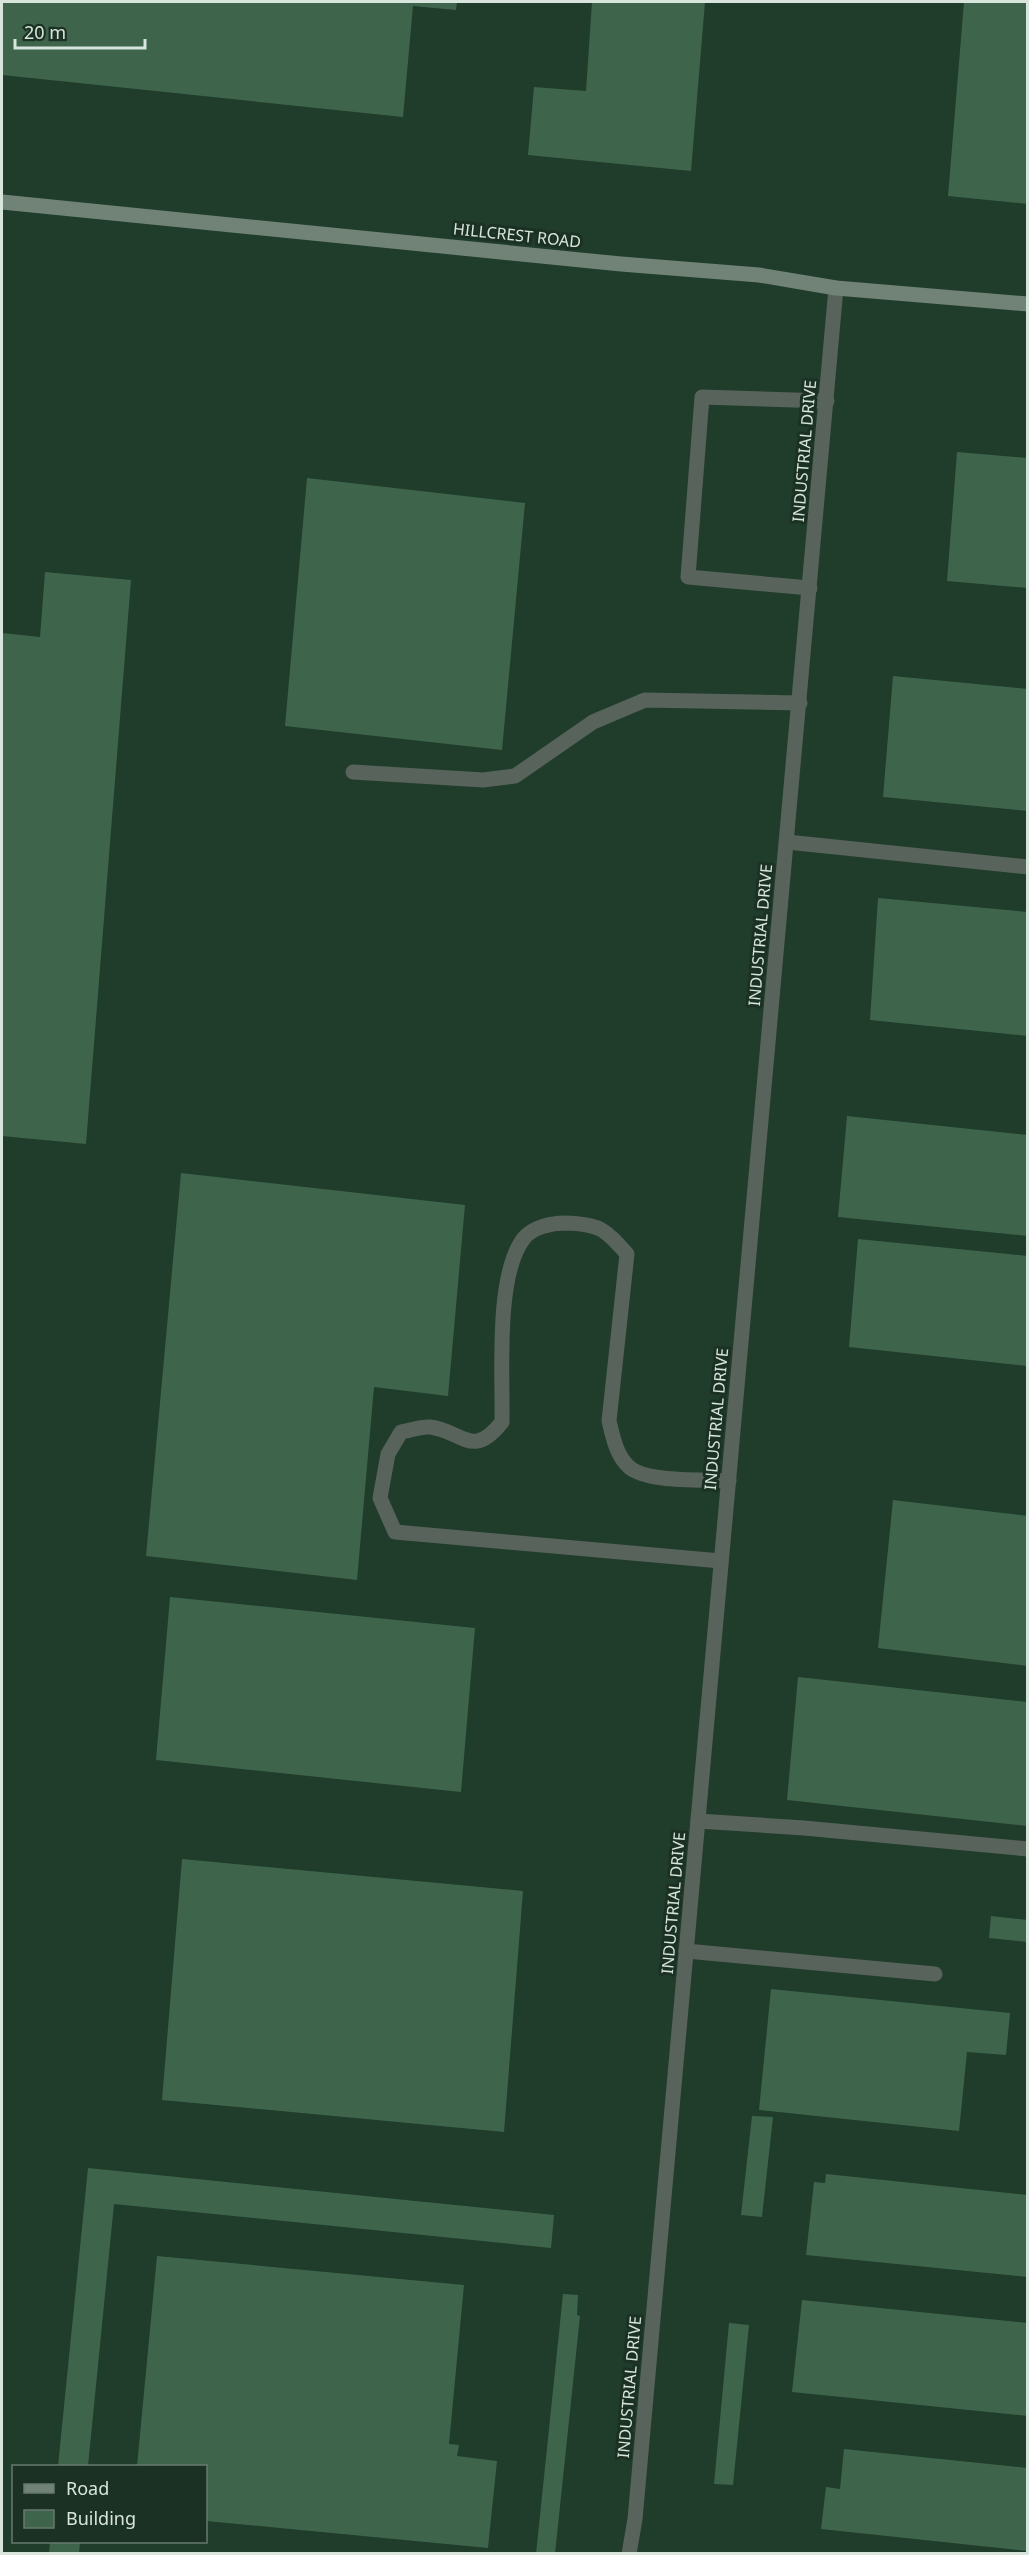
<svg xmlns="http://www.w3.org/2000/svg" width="1029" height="2555" viewBox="0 0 1029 2555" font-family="'Noto Sans',sans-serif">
<rect width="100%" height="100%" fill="#1b3123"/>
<path fill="#203c2b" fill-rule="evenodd" d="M 2,2 L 1027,2 L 1027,2553 L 2,2554 ZM 14,2466 L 206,2466 L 206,2542 L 14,2542 Z"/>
<path fill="#3e654c" d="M 2,2 L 457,2 L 456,10 L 413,6 L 403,117 L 2,75 Z
M 592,2 L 705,2 L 691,171 L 528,155 L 534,87 L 586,91 Z
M 964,2 L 1028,2 L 1028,204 L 948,196 Z
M 957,452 L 1028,458 L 1028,588 L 947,581 Z
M 307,478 L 525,503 L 502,750 L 285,726 Z
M 45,572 L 131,580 L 86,1144 L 2,1136 L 2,633 L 40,637 Z
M 893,676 L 1028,689 L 1028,811 L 883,797 Z
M 878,898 L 1028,912 L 1028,1036 L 870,1020 Z
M 847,1116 L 1028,1135 L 1028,1236 L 838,1217 Z
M 181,1173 L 465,1205 L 448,1396 L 374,1387 L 357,1580 L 146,1556 Z
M 858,1239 L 1028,1256 L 1028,1366 L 849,1347 Z
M 893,1500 L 1028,1516 L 1028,1666 L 878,1648 Z
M 170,1597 L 475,1628 L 461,1792 L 156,1760 Z
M 798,1677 L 1028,1702 L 1028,1826 L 787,1800 Z
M 182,1859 L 523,1891 L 504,2132 L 162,2100 Z
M 991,1916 L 1028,1920 L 1028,1942 L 989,1938 Z
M 771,1989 L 1010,2013 L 1006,2055 L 967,2052 L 959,2131 L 759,2110 Z
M 752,2116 L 773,2117 L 762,2217 L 741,2215 Z
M 88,2168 L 554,2215 L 551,2248 L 114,2204 L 88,2466 L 58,2466 Z
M 826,2174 L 1028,2195 L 1028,2277 L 806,2255 L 814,2182 L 825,2183 Z
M 157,2256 L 464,2285 L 449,2444 L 459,2445 L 457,2456 L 497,2461 L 488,2548 L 206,2521 L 206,2466 L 137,2466 Z
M 563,2294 L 578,2295 L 577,2315 L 580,2316 L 555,2554 L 536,2554 Z
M 802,2300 L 1028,2323 L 1028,2416 L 792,2392 Z
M 729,2323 L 749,2325 L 733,2485 L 714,2484 Z
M 844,2449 L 1028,2468 L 1028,2551 L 821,2529 L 826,2487 L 840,2489 Z
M 50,2542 L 80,2542 L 79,2554 L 49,2554 Z"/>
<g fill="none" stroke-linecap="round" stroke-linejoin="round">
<path stroke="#58635c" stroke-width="15" d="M 810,588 L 688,577 L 702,397 L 827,401
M 353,772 L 483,780 L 515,776 L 593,722 L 645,700 L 800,703
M 787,842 L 1028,867
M 721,1561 L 395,1532 L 380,1498 L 388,1454 L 401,1432 C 409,1431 421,1426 430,1427 C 463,1431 472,1460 502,1422 C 503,1375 495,1275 524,1238 C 533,1227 552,1223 565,1223 C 600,1224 605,1229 627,1254 L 609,1421 C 613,1437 616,1455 629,1467 C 647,1483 704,1479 729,1481
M 698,1821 L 804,1828 L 1028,1849
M 686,1951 L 935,1974"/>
<path stroke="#58635c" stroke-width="15" d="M 629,2554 L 635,2519 L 836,288"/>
<path stroke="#718276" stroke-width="15" d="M 2,202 L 621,264 L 759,275 L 836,288 L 1028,304"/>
</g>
<g text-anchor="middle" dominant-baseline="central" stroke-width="6" stroke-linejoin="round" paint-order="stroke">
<g font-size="16" fill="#d8e5dc" stroke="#1b3123">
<text transform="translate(517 235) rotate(6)">HILLCREST ROAD</text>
<text transform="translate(804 451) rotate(-85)">INDUSTRIAL DRIVE</text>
<text transform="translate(760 935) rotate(-85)">INDUSTRIAL DRIVE</text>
<text transform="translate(716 1419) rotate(-85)">INDUSTRIAL DRIVE</text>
<text transform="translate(673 1903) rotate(-85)">INDUSTRIAL DRIVE</text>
<text transform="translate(629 2387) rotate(-85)">INDUSTRIAL DRIVE</text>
</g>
</g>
<rect width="1029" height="2555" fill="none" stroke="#d8e5dc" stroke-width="6"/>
<rect x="12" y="2465" width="195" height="78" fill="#1b3123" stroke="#67796d" stroke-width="1.5"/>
<rect x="24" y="2484" width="30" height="9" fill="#718276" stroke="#67796d" stroke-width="1.5"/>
<text x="66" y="2495" font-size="18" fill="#d8e5dc">Road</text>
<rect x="24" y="2510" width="30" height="18" fill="#3e654c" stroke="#67796d" stroke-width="1.5"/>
<text x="66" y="2525" font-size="18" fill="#d8e5dc">Building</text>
<path d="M15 39v9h130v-9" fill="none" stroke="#d8e5dc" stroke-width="3"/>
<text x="24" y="39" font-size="18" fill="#d8e5dc" stroke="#1b3123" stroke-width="4.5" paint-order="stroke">20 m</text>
</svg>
